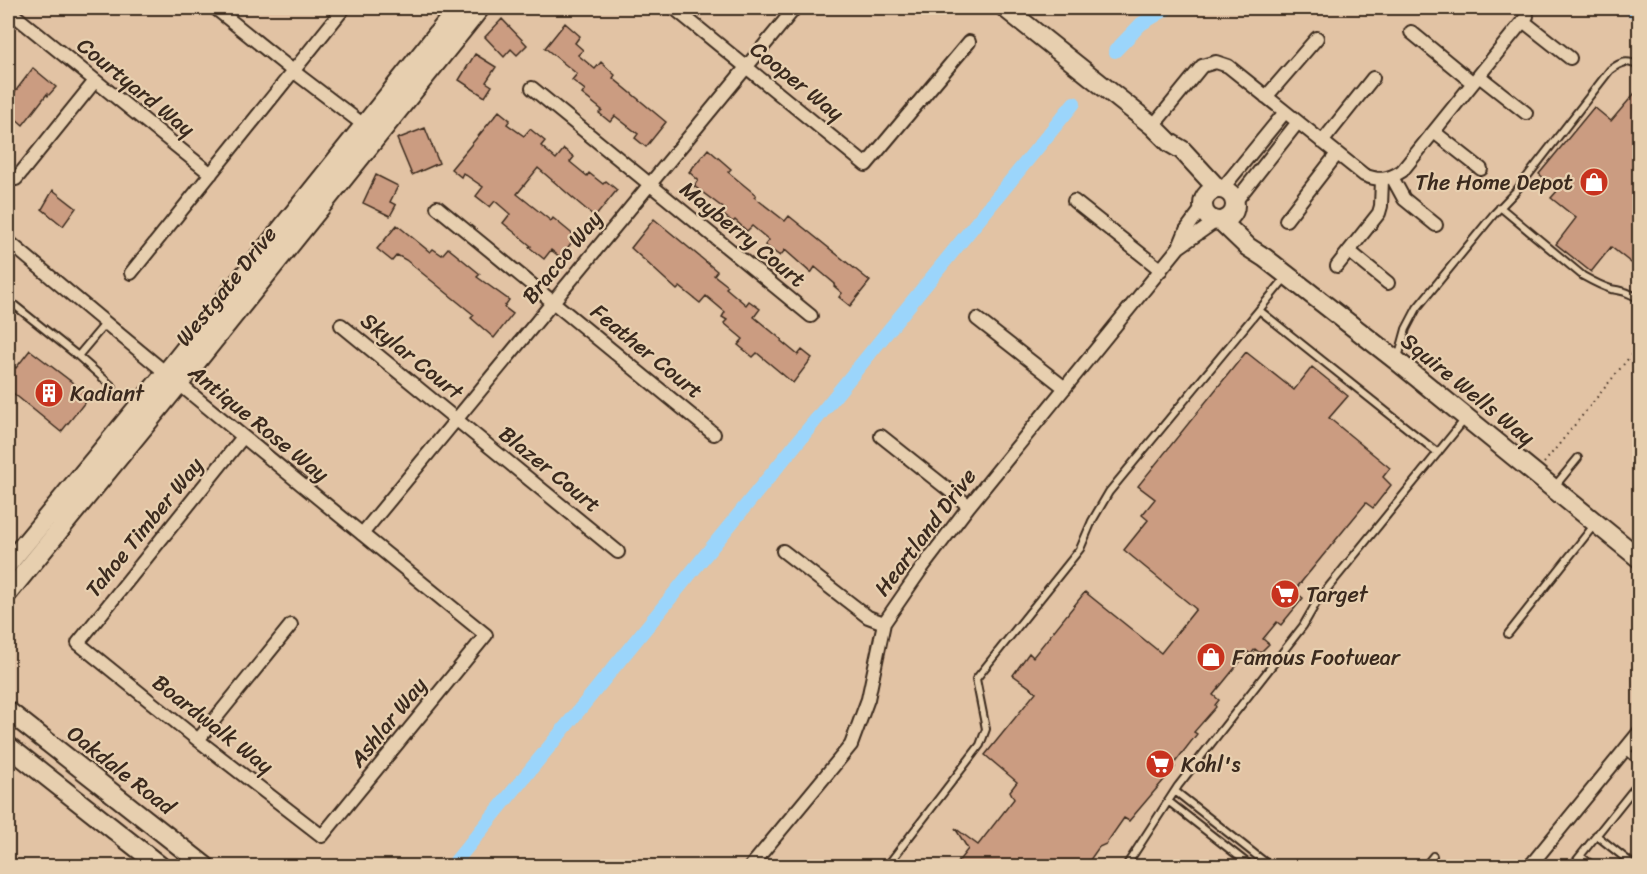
<svg xmlns="http://www.w3.org/2000/svg" width="1647" height="874" viewBox="0 0 1647 874" font-family="Sriracha,sans-serif">
<rect width="100%" height="100%" fill="#e2c3a4"/>
<filter id="ink" filterUnits="userSpaceOnUse"><feTurbulence type="fractalNoise" baseFrequency=".0167" numOctaves="2"/><feDisplacementMap in="SourceGraphic" scale="12" xChannelSelector="R" yChannelSelector="G"/><feConvolveMatrix kernelMatrix="1 2 1 2 8 2 1 2 1" color-interpolation-filters="sRGB"/></filter>
<g filter="url(#ink)">
<g fill="none" stroke-linecap="round" stroke-linejoin="round">
<path stroke="#9bd5fb" stroke-width="14" d="M 1630,8 L 1640,15
M 1115,51 L 1141,24 L 1168,8
M 452,866 L 1074,103"/>
</g>
<path fill="#cb9c81" stroke="#3b2a1e" stroke-width="1.5" d="M 502,19 L 527,45 L 517,55 L 511,49 L 504,57 L 485,37 Z
M 565,23 L 580,36 L 575,43 L 583,50 L 578,55 L 595,69 L 601,62 L 615,75 L 613,78 L 666,122 L 646,147 L 635,138 L 638,134 L 615,116 L 610,122 L 599,113 L 602,110 L 582,94 L 585,90 L 572,80 L 577,74 L 545,48 Z
M 475,54 L 496,67 L 486,82 L 492,86 L 485,97 L 459,80 Z
M 33,68 L 56,87 L 48,96 L 47,94 L 23,125 L 8,112 L 8,101 Z
M 1640,87 L 1640,270 L 1611,247 L 1591,272 L 1556,244 L 1576,218 L 1551,198 L 1558,190 L 1539,174 L 1594,107 L 1611,121 Z
M 499,111 L 510,120 L 507,124 L 524,136 L 530,129 L 545,141 L 541,146 L 556,159 L 564,149 L 574,157 L 570,162 L 587,176 L 589,173 L 603,184 L 606,181 L 617,190 L 595,217 L 538,168 L 517,194 L 551,221 L 553,218 L 576,237 L 560,257 L 551,250 L 544,259 L 529,247 L 531,246 L 503,223 L 510,214 L 495,201 L 490,207 L 476,196 L 483,187 L 463,173 L 461,177 L 451,169 Z
M 425,128 L 439,163 L 412,175 L 397,139 Z
M 708,149 L 731,169 L 728,172 L 756,195 L 754,197 L 785,221 L 789,216 L 870,281 L 850,306 L 839,297 L 842,293 L 834,286 L 835,284 L 815,267 L 811,273 L 785,250 L 780,256 L 765,245 L 769,240 L 752,226 L 747,231 L 735,220 L 733,222 L 722,214 L 726,210 L 694,186 L 698,180 L 689,172 Z
M 376,175 L 398,186 L 390,202 L 396,205 L 390,216 L 363,203 Z
M 53,190 L 76,208 L 63,226 L 42,209 Z
M 654,219 L 717,271 L 714,275 L 728,286 L 726,288 L 746,305 L 749,301 L 760,309 L 754,317 L 782,340 L 781,341 L 798,355 L 802,350 L 812,358 L 793,383 L 757,353 L 753,357 L 738,345 L 743,339 L 724,323 L 727,320 L 722,317 L 725,312 L 706,296 L 700,303 L 680,287 L 677,290 L 631,248 Z
M 397,225 L 430,252 L 433,249 L 442,255 L 448,248 L 480,274 L 477,277 L 509,300 L 504,307 L 513,314 L 494,338 L 471,318 L 474,315 L 406,260 L 397,255 L 392,261 L 377,249 Z
M 30,350 L 90,396 L 61,432 L 8,389 L 8,361 L 16,368 Z
M 1246,352 L 1294,390 L 1312,367 L 1348,396 L 1329,418 L 1390,468 L 1383,477 L 1391,485 L 1373,508 L 1366,503 L 1294,591 L 1303,598 L 1281,625 L 1277,622 L 1263,639 L 1269,644 L 1260,653 L 1255,649 L 1251,654 L 1248,652 L 1213,695 L 1219,700 L 1215,705 L 1216,707 L 1194,732 L 1197,734 L 1173,765 L 1175,767 L 1129,821 L 1124,818 L 1106,844 L 1099,847 L 1085,867 L 954,867 L 968,849 L 955,828 L 978,845 L 1014,799 L 1010,791 L 1017,782 L 985,755 L 1036,692 L 1013,675 L 1029,653 L 1033,657 L 1085,592 L 1161,653 L 1196,609 L 1124,550 L 1148,520 L 1142,515 L 1155,499 L 1138,486 Z"/>
<g fill="none" stroke-linecap="round" stroke-linejoin="round">
<g stroke="#3b2a1e" stroke-width="10">
<path id="lane" d="M 1500,207 L 1583,276 C 1592,281 1601,286 1611,289 C 1622,291 1630,292 1640,300
M 8,300 L 78,356
M 1259,310 L 1438,453
M 105,324 L 78,356 L 113,387
M 1398,358 L 1406,329 L 1417,308 L 1494,214 L 1516,191 L 1610,70 C 1621,62 1627,59 1640,67
M 1555,486 L 1578,458
M 1508,634 L 1595,524
M 1625,750 L 1640,762
M 1175,791 L 1270,866
M 1168,801 L 1251,866
M 1596,835 L 1635,866
M 1580,856 L 1593,866
M 887,866 L 980,745 L 986,729 L 976,679 L 1080,549 L 1092,521 L 1109,492 L 1287,276
M 1126,866 L 1178,786 L 1303,626 L 1318,600 L 1466,418
M 1425,866 L 1433,856
M 1572,866 L 1640,781"/>
</g>
<g stroke="#3b2a1e" stroke-width="16">
<path id="street" d="M 215,8 L 293,71 L 369,129
M 674,8 L 866,165 L 969,42
M 8,10 L 211,174
M 1523,21 L 1570,58
M 1411,32 L 1473,83
M 1479,76 L 1526,113
M 532,88 L 811,316
M 1266,97 L 1317,38
M 1153,126 L 1202,66 L 1216,62 L 1228,66 L 1364,175 C 1379,181 1388,180 1402,171 L 1527,16
M 1434,132 L 1481,169
M 1322,142 L 1373,78
M 1392,177 L 1404,199 L 1436,225
M 16,179 L 95,81
M 1222,189 L 1285,112
M 1074,201 L 1161,270
M 1235,202 L 1298,122
M 437,207 L 714,434
M 1286,220 L 1337,154
M 8,241 C 165,374 325,504 486,635 L 322,836 L 198,740 L 78,643 L 243,437
M 1179,247 L 1216,221
M 1349,251 L 1388,283
M 1337,266 L 1379,213 L 1381,206 L 1382,180
M 131,273 L 344,8
M 977,319 L 1065,388
M 341,325 L 618,552
M 881,436 L 969,506
M 362,534 L 795,8
M 783,551 L 868,617 L 884,623
M 198,740 L 291,625
M 8,865 L 9,866
M 751,866 L 851,745 L 868,699 L 884,623 L 922,568 L 969,506 L 1179,247 L 1186,230 L 1203,207
M 1530,866 L 1640,731"/>
</g>
<g stroke="#3b2a1e" stroke-width="22">
<path id="secondary" d="M 1005,8 L 1153,126 L 1170,143 L 1182,150 L 1218,189
M1203 205a16 16 0 1 1 32 0a16 16 0 1 1-32 0Z
M 1221,221 L 1248,247 L 1265,258 L 1397,361 L 1640,559
M 8,564 L 165,374 L 458,8
M 8,593 L 178,385 L 480,8
M 8,711 L 205,866
M 8,746 L 160,866"/>
</g>
<path stroke="#3b2a1e" stroke-width="2" stroke-dasharray="1.5 4.5" stroke-linecap="butt" d="M 1544,463 L 1640,344"/>
<use href="#lane" stroke="#e7cfaf" stroke-width="6"/>
<use href="#street" stroke="#e7cfaf" stroke-width="12"/>
<use href="#secondary" stroke="#e7cfaf" stroke-width="18"/>
</g>
</g>
<defs>
<g id="shop-disc" transform="scale(1.5)"><circle r="9.5" fill="#c8321e" stroke="#e7cfaf"/><path d="M-5-2.5h2.3a2.7 3.5 0 0 1 5.4 0H5L5.5 6h-11ZM-1.5-2.5h3a1.5 2.3 0 0 0-3 0Z" fill="#fff"/></g>
<g id="building-disc" transform="scale(1.5)"><circle r="9.5" fill="#c8321e" stroke="#e7cfaf"/><path d="M-4-6H4V6H1V3H-1V6H-4ZM-2.5-4.3h1.7v1.8h-1.7ZM.8-4.3h1.7v1.8H.8ZM-2.5-1h1.7V.8h-1.7ZM.8-1h1.7V.8H.8Z" fill="#fff"/></g>
<g id="supermarket-disc" transform="scale(1.5)"><circle r="9.5" fill="#c8321e" stroke="#e7cfaf"/><path d="M-6-5.5h2.5l.6 2H6L4.5 2H-2.5L-4.4-4H-6ZM-1.5 3.2a1.3 1.3 0 1 0 .1 0ZM3 3.2a1.3 1.3 0 1 0 .1 0Z" fill="#fff"/></g>
</defs>
<g fill-rule="evenodd">
<use href="#shop-disc" x="1594" y="182"/>
<use href="#building-disc" x="49" y="393"/>
<use href="#supermarket-disc" x="1285" y="594"/>
<use href="#shop-disc" x="1211" y="657"/>
<use href="#supermarket-disc" x="1160" y="764"/>
</g>
<g text-anchor="middle" dominant-baseline="central" stroke-width="4.5" stroke-linejoin="round" paint-order="stroke">
<g font-size="22" fill="#3b2a1e" stroke="#e7cfaf">
<text transform="translate(797 81) rotate(39)">Cooper Way</text>
<text transform="translate(136 87) rotate(39)">Courtyard Way</text>
<text transform="translate(743 234) rotate(39)">Mayberry Court</text>
<text transform="translate(562 257) rotate(-51)">Bracco Way</text>
<text transform="translate(226 286) rotate(-51)">Westgate Drive</text>
<text transform="translate(647 351) rotate(39)">Feather Court</text>
<text transform="translate(412 356) rotate(39)">Skylar Court</text>
<text transform="translate(1468 389) rotate(39)">Squire Wells Way</text>
<text transform="translate(259 423) rotate(39)">Antique Rose Way</text>
<text transform="translate(550 469) rotate(39)">Blazer Court</text>
<text transform="translate(144 527) rotate(-51)">Tahoe Timber Way</text>
<text transform="translate(925 532) rotate(-53)">Heartland Drive</text>
<text transform="translate(388 722) rotate(-51)">Ashlar Way</text>
<text transform="translate(213 724) rotate(38)">Boardwalk Way</text>
<text transform="translate(121 770) rotate(38)">Oakdale Road</text>
</g>
<g font-size="22" fill="#3b2a1e" stroke="#e7cfaf" text-anchor="start">
<text x="1573" y="182" text-anchor="end">The Home Depot</text>
<text x="70" y="393">Kadiant</text>
<text x="1306" y="594">Target</text>
<text x="1232" y="657">Famous Footwear</text>
<text x="1181" y="764">Kohl's</text>
</g>
</g>
<rect width="1647" height="874" fill="none" stroke="#e7cfaf" stroke-width="30"/>
<rect x="15" y="15" width="1617" height="844" fill="none" stroke="#3b2a1e" stroke-width="2" filter="url(#ink)"/>
</svg>
